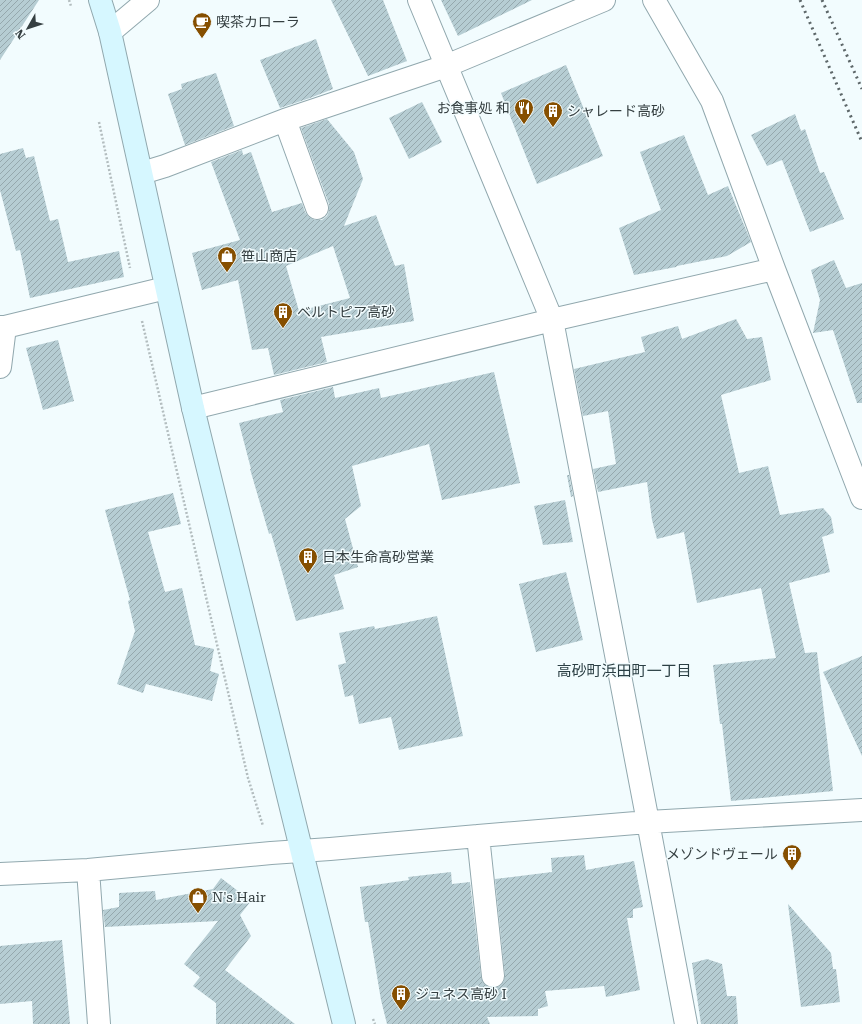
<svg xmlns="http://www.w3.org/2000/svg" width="862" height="1024" viewBox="0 0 862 1024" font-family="'Roboto Serif','Noto Sans JP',serif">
<defs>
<pattern id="building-hatch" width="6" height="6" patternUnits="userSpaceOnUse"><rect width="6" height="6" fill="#b6cdd3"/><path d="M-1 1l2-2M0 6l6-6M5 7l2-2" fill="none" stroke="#95a8ad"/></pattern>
</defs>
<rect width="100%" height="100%" fill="#f2fcfe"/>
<path fill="url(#building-hatch)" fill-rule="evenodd" d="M 0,0 L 39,0 L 0,60 Z
M 331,0 L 383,0 L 407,61 L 368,76 Z
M 441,0 L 532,0 L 458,36 Z
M 316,39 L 333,89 L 310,98 L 280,108 L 260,60 Z
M 566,65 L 603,156 L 537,184 L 501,93 Z
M 216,73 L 234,126 L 185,145 L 168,94 L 182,89 L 181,84 Z
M 422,102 L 442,142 L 409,159 L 389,118 Z
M 795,114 L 801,131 L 805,129 L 820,173 L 824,172 L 844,219 L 810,232 L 782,160 L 767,166 L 751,135 Z
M 327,119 L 354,152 L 363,179 L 344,226 L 376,215 L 395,266 L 404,264 L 414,321 L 321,337 L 327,362 L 274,375 L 268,348 L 252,350 L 238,280 L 202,290 L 192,253 L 240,240 L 211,162 L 242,150 L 243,155 L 251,152 L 272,212 L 302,203 L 305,212 L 309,217 L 315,220 L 322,220 L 327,216 L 329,211 L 329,204 L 301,128 ZM 333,246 L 350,298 L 299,311 L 286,266 Z
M 684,135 L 708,195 L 728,186 L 751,242 L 727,256 L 677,266 L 676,267 L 634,275 L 619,228 L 661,210 L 640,152 Z
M 23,148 L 26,158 L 34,156 L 50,221 L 58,219 L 68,262 L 119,251 L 124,277 L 30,298 L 20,250 L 16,251 L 0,190 L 0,154 Z
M 834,260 L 846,288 L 862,283 L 862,403 L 857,403 L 833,330 L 813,333 L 820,300 L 811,270 Z
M 736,319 L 747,339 L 762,337 L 771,380 L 721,395 L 739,473 L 768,466 L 780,515 L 823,508 L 831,517 L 834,533 L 822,537 L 830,572 L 789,583 L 805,653 L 817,652 L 833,791 L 731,801 L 722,724 L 720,724 L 713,665 L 776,658 L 761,588 L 697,603 L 684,532 L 657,539 L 652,520 L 647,482 L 598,492 L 593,469 L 616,464 L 608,411 L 583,416 L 574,369 L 645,352 L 641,337 L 678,326 L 682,339 Z
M 58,340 L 74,401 L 43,410 L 26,348 Z
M 494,372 L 520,483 L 442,500 L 429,444 L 352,466 L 361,506 L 345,519 L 358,567 L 334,575 L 344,609 L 296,621 L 271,533 L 269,534 L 250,469 L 251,469 L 239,423 L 283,412 L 280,400 L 333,387 L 335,398 L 379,388 L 381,398 Z
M 567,475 L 569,475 L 573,496 L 571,497 Z
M 173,493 L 181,524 L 148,532 L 165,592 L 182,588 L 195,645 L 214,649 L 210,671 L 219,674 L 212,701 L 146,684 L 143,693 L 117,684 L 135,631 L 128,601 L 130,600 L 105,510 Z
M 565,500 L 573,542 L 543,545 L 534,506 Z
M 566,572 L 583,640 L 536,652 L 519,584 Z
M 437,616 L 463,736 L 399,750 L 391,717 L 359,724 L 353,695 L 345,697 L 338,665 L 346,663 L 339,633 L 374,626 L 375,629 Z
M 862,656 L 862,756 L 823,672 Z
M 584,855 L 586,870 L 634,861 L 643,907 L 633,909 L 633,918 L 627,918 L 640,990 L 606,997 L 604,986 L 545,991 L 548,1006 L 538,1009 L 538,1016 L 487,1017 L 490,1024 L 387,1024 L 381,1000 L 368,922 L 365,922 L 360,887 L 409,880 L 408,877 L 451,872 L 452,884 L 470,882 L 481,977 L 483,983 L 488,987 L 495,988 L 500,986 L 504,981 L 505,975 L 495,879 L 552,872 L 551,858 Z
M 221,878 L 251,901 L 240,915 L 251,936 L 225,970 L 295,1024 L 216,1024 L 216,1003 L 193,986 L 200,977 L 184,964 L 218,921 L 105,927 L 103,910 L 119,907 L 119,893 L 155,891 L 156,900 L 213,889 Z
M 788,904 L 831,953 L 833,969 L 836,969 L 840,1002 L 801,1007 Z
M 62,940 L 70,1024 L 33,1024 L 32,1001 L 0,1004 L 0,946 Z
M 707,959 L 722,964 L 727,996 L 736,996 L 738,1024 L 701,1024 L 692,963 Z"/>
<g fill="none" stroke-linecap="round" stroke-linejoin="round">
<g stroke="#91a8ae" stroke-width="24">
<path id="street" d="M 419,0 L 552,320 L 648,822 L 686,1024
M 654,0 L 712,101 L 774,269 L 862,498
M 110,32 L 148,0
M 285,120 L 317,208
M 142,173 L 165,166 L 285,120 L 446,66 L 604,0
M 0,327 L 5,327 L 166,288
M 0,367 L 5,327
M 193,408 L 552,320 L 774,269
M 478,836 L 493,976
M 88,870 L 99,1024
M 0,874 L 88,870 L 271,853 L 330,849 L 478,836 L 648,822 L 862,810"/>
</g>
<g stroke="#91a8ae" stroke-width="24">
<path id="secondary" d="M 100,0 L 110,32 L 193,408 L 344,1024"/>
</g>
<path stroke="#b3bdbf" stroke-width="2.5" stroke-dasharray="2 2" stroke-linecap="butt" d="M 69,0 L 71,6
M 99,122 L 130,268
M 142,321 L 248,778 L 263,826
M 373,1019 L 375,1024"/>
<use href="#street" stroke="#fff" stroke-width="22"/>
<use href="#secondary" stroke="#d6f7ff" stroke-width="22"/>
<path stroke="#5d6769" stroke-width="3" stroke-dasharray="2 4" stroke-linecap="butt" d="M 800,0 L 862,142
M 822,0 L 862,89"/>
</g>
<defs>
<g id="cafe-pin" transform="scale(1)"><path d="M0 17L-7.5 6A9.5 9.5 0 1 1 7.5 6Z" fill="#864f00" stroke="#f2fcfe"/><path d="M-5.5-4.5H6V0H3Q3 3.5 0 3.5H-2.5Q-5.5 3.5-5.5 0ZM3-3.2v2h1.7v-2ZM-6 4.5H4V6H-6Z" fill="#fff"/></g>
<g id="restaurant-pin" transform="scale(1)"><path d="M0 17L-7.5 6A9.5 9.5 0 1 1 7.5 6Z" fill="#864f00" stroke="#f2fcfe"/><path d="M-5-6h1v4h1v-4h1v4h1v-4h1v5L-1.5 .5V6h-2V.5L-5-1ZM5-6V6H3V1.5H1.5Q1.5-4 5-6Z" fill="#fff"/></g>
<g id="building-pin" transform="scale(1)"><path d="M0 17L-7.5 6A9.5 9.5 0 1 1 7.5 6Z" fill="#864f00" stroke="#f2fcfe"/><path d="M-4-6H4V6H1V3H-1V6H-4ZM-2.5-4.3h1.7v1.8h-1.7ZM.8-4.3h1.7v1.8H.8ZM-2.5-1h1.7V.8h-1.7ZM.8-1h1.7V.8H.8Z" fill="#fff"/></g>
<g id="shop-pin" transform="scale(1)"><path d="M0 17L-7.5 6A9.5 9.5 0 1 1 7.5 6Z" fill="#864f00" stroke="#f2fcfe"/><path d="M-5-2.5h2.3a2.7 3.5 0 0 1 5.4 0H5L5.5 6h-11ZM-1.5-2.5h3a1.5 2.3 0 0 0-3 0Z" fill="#fff"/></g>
</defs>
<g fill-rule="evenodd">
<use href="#cafe-pin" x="202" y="22"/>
<use href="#restaurant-pin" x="524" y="108"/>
<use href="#building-pin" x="553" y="111"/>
<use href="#shop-pin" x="227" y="256"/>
<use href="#building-pin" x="283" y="312"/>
<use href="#building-pin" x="308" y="557"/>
<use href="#building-pin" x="792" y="854"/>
<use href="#shop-pin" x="198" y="897"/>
<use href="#building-pin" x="401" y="994"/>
</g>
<g text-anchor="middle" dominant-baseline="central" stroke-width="3" stroke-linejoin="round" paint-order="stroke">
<g font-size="14" fill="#353f41" stroke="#f2fcfe" text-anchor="start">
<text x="216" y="22">喫茶カローラ</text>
<text x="510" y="108" text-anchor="end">お食事処 和</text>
<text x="567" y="111">シャレード高砂</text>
<text x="241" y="256">笹山商店</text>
<text x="297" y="312">ベルトピア高砂</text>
<text x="322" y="557">日本生命高砂営業</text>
<text x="778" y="854" text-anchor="end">メゾンドヴェール</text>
<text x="212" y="897">N's Hair</text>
<text x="415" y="994">ジュネス高砂 I</text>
</g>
<g font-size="15" fill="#2b3f44" stroke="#f2fcfe">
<text x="624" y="671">高砂町浜田町一丁目</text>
</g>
</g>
<g transform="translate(28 28) rotate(231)" stroke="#f2fcfe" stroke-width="3" paint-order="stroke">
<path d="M0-3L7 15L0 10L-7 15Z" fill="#353f41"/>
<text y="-6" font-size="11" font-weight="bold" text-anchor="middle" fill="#353f41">N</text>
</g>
</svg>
